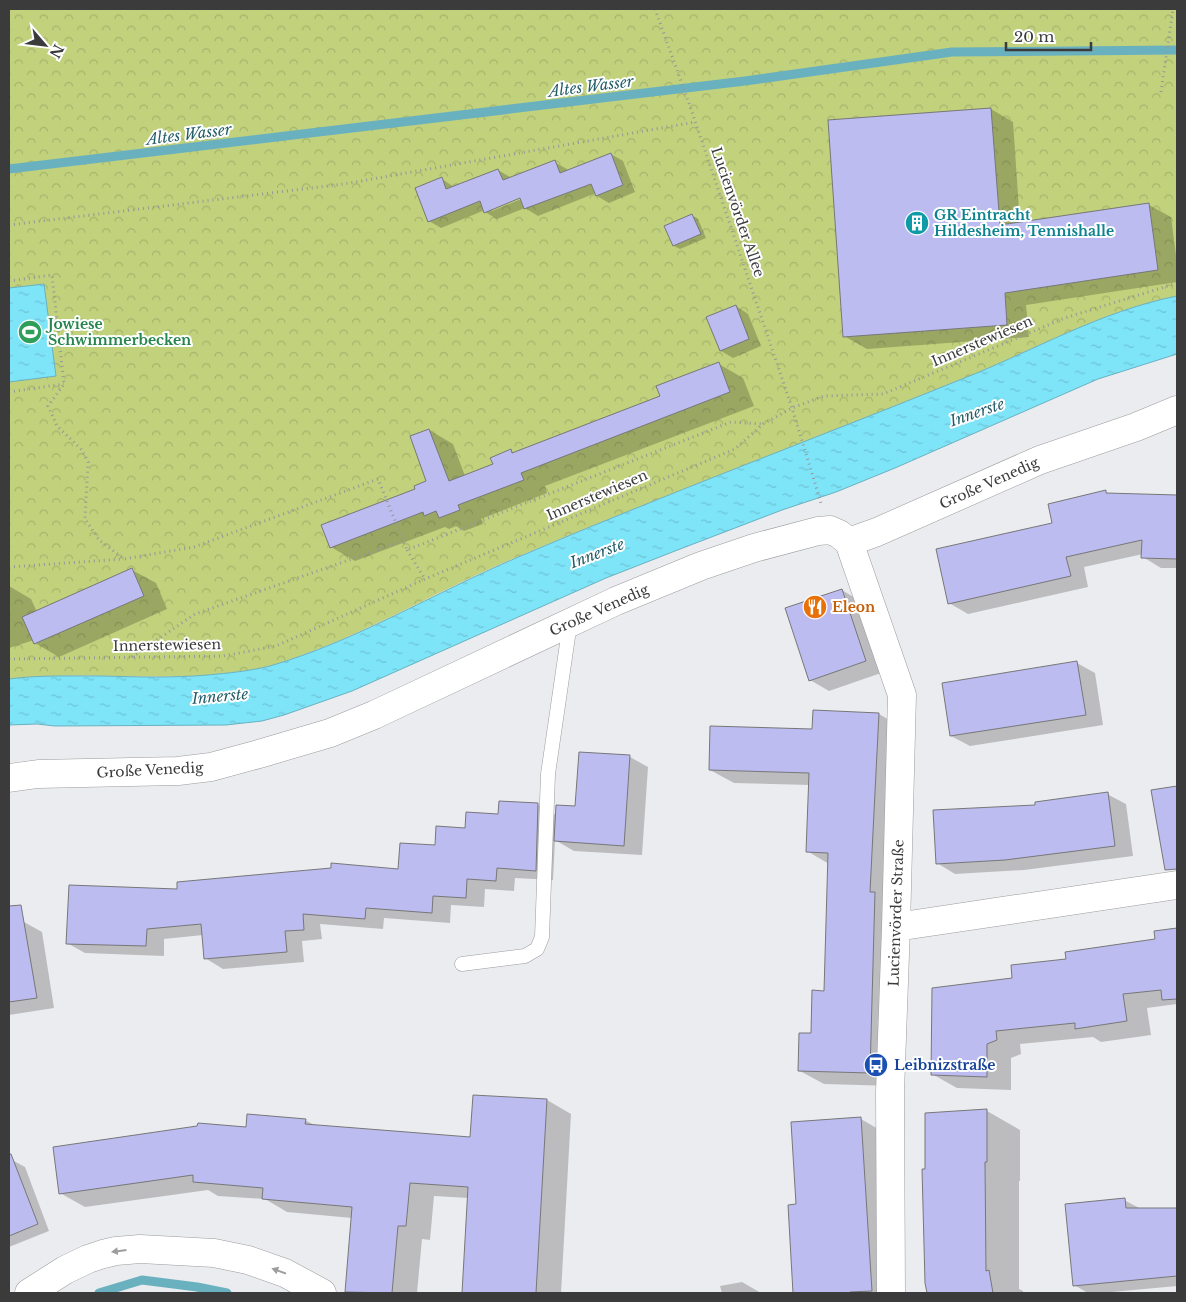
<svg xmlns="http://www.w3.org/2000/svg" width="1186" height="1302" viewBox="0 0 1186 1302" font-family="'Libre Baskerville',serif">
<defs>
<pattern id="park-crowns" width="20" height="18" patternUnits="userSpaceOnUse" patternTransform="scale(1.25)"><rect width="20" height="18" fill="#c1d17c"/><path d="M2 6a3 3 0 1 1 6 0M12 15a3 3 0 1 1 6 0" fill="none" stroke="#a7b46c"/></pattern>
<pattern id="water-ripples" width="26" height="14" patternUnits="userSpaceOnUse" patternTransform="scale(1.25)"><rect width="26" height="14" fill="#7ee4f8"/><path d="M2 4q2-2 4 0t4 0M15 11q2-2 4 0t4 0" fill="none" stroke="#6ec4d6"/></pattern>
</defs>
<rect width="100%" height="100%" fill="#ebecef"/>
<path fill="url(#park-crowns)" d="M 9,9 L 1177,9 L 1177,296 C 1101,311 1033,351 962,379 C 812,440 659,497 510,560 C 430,594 354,641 270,666 C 250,671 229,673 208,675 C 142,680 75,671 9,679 Z"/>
<path fill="url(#water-ripples)" stroke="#6ab1c0" d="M 44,284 L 56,376 L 9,382 L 9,288 Z
M 1177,296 L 1177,354 L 1098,379 L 895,468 L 836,492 L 782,510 L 675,551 L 606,578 L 352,691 L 284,715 L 262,721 L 226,725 L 55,726 L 37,724 L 9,725 L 9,679 C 40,675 71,676 102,676 C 138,677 173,678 208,675 C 229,673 250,671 270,666 C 356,641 434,593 516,558 C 663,495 814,439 962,379 C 1033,351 1101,311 1177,296 Z"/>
<path fill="#0003" fill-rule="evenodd" d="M 991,109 L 1013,122 L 1020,224 L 1149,205 L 1171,217 L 1177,263 L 1177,282 L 1026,305 L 1029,337 L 867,349 L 844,336 Z
M 611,154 L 623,161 L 635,192 L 609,203 L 597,196 L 596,193 L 538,216 L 525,208 L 497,219 L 485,212 L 485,210 L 441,228 L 429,221 L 442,179 L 454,187 L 498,170 L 510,177 L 511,179 L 554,162 L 567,169 L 568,171 ZM 525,195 L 526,197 L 492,211 L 492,208 Z
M 692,216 L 698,219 L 706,238 L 680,249 L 674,246 Z
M 736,306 L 748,314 L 761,346 L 733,358 L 721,351 Z
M 719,364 L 743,378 L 754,406 L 545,486 L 547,493 L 481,519 L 483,524 L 464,531 L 456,526 L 449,529 L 445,527 L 355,561 L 331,547 L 428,482 L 429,430 L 453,444 L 465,476 L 494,465 L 511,451 L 515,453 L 662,397 Z
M 1105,492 L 1110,495 L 1177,496 L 1177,568 L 1161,568 L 1143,557 L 1143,554 L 1084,567 L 1088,587 L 968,614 L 949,603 L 1053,524 Z
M 132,570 L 156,583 L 167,609 L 59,657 L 35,643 L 34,640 L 9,648 L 9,586 L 31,599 L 37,612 Z
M 842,590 L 860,601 L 884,672 L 829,691 L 810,680 Z
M 1077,663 L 1095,673 L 1103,725 L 970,746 L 951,736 Z
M 879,714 L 903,728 L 894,1086 L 824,1084 L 800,1071 L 825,992 L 829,864 L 807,851 L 810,785 L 734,783 L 710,770 L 813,731 Z
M 630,757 L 648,767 L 642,855 L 574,851 L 555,840 L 553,880 L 515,878 L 514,891 L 485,889 L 484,907 L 451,905 L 450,923 L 384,918 L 383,929 L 320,924 L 322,939 L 302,941 L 304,962 L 223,969 L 205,958 L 203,935 L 164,939 L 164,956 L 85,953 L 67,943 L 178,890 L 399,870 L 466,829 L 499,816 L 538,805 L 556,815 L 577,807 Z
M 1177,787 L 1177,846 L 1161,837 L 1153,791 Z
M 1107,794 L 1126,804 L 1133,856 L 1024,870 L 955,874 L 937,863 L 1037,806 Z
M 24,922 L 42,932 L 54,1008 L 9,1015 L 9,924 Z
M 1177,929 L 1177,1004 L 1147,1008 L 1151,1035 L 1101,1042 L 1093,1037 L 1020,1044 L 1021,1054 L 1011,1058 L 1011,1090 L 957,1088 L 932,1074 L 1014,979 L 1067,960 L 1156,940 L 1155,932 Z
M 547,1100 L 571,1114 L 561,1293 L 463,1293 L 468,1198 L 434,1196 L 430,1240 L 422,1239 L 417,1293 L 349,1293 L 346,1291 L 352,1218 L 287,1212 L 265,1199 L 218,1196 L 208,1190 L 85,1207 L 60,1193 L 247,1128 L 305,1120 L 316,1126 L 471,1138 Z
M 987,1111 L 1020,1130 L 1020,1181 L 1019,1181 L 1019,1289 L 1023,1291 L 1023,1293 L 928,1293 L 926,1283 L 926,1170 Z
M 861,1119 L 885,1133 L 895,1293 L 794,1293 L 790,1206 L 797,1205 Z
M 12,1160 L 25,1167 L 49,1231 L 9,1247 L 9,1161 Z
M 1124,1200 L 1141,1209 L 1177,1210 L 1177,1286 L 1101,1293 L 1088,1293 L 1074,1285 Z
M 742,1282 L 761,1293 L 722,1293 L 720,1286 Z"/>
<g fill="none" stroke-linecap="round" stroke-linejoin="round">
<path stroke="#6ab1c0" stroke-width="9" d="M 9,169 L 745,81 L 952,52 L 1177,50
M 99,1293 L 142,1280 L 197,1287 L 227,1293"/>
</g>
<path fill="#bcbcf1" stroke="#777779" d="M 991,108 L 1000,225 L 1149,203 L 1158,270 L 1005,293 L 1007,325 L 843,337 L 828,120 Z
M 611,153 L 623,185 L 596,196 L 591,184 L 524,209 L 520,198 L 484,213 L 480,201 L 428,222 L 415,188 L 442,177 L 446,189 L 498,169 L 503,180 L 555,160 L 560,173 Z
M 692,214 L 701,234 L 673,246 L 664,226 Z
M 736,305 L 749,339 L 720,351 L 706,317 Z
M 719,362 L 730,392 L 521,473 L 524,480 L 458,505 L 460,510 L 439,518 L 436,511 L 424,516 L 423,512 L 330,548 L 321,525 L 415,489 L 414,486 L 426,481 L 410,436 L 429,429 L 449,481 L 493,464 L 490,458 L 511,449 L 512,453 L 660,396 L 656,386 Z
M 1106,490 L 1106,493 L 1177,495 L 1177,559 L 1141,558 L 1142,540 L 1066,557 L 1071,576 L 948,604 L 936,549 L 1052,523 L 1048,504 Z
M 132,568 L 144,596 L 34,644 L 22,617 Z
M 842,589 L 866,661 L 809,681 L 785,608 Z
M 1077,661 L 1086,715 L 950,736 L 942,683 Z
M 813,710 L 879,713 L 870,892 L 875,892 L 870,1073 L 798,1071 L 799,1033 L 811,1033 L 812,990 L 824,991 L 828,853 L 806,852 L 809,773 L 709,770 L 710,726 L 812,729 Z
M 579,752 L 630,755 L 624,846 L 554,841 L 556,805 L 575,806 Z
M 1177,786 L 1177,869 L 1165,870 L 1151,790 Z
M 1108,792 L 1115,846 L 1005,860 L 936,864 L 933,810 L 1035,805 L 1035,802 Z
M 499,801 L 538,803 L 536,871 L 497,868 L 496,881 L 467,879 L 466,898 L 433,896 L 432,913 L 366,908 L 365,919 L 303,914 L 304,930 L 285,931 L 287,952 L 204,959 L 201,924 L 147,929 L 146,946 L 66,944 L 69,885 L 177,889 L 177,882 L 331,868 L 331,863 L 398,869 L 400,843 L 435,845 L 436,826 L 465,828 L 466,812 L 498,814 Z
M 21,905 L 37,998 L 9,1002 L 9,906 Z
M 1177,928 L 1177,999 L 1162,1000 L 1161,990 L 1123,994 L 1127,1021 L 1075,1029 L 1075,1023 L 996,1031 L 997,1040 L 987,1044 L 987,1077 L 931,1075 L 932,988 L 1012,978 L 1011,965 L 1066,959 L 1065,952 L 1155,939 L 1154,931 Z
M 473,1095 L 547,1099 L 536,1293 L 462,1293 L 468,1187 L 410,1183 L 406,1226 L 398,1226 L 392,1293 L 345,1292 L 352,1207 L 262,1199 L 263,1188 L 193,1182 L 193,1175 L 59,1194 L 53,1147 L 197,1126 L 198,1123 L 246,1127 L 247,1114 L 306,1119 L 305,1124 L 470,1137 Z
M 987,1109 L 987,1162 L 985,1162 L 986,1271 L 989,1270 L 993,1293 L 927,1293 L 925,1283 L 922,1169 L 925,1169 L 925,1113 Z
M 861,1117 L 872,1291 L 850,1292 L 850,1293 L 793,1293 L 788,1205 L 796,1204 L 791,1122 Z
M 9,1154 L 11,1154 L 38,1224 L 9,1236 Z
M 1125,1198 L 1126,1208 L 1177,1208 L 1177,1276 L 1073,1286 L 1065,1204 Z"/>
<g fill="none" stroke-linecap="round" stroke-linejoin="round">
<g stroke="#9c9c9e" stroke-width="15">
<path id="lane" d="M 462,964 L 525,956 L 537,949 L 542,937 L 548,774 L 570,623"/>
</g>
<g stroke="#9c9c9e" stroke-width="29">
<path id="street" d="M 849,542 L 902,695 L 896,927 L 890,1092 L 891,1293
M 849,542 L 877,532 L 1040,460 L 1136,427 L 1177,410
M 9,778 L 38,774 L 178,771 L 211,767 L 259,754 L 330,733 L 374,715 L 616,601 L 701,566 L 754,548 L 818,531 L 830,530 L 839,534 L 849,542
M 896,927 L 1177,885
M 29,1293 L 65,1270 L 88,1259 L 103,1254 L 116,1251 L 140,1249 L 214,1253 L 248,1260 L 285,1273 L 322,1293"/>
</g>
<path stroke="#969799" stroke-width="3" stroke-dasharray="1 4" stroke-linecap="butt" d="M 655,9 L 691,109 L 792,408 L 821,503
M 1161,92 L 1173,9
M 9,225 L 344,184 L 695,122
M 9,281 L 52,275 L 64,384 L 48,406 L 57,426 L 82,450 L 88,462 L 85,519 L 99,540 L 124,559 L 194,547 L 378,479 L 407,550 L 731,422 L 763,424
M 9,392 L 64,384
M 407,550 L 425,579
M 9,567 L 124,559
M 132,657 L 195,614 L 403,541
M 9,659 L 223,656 L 276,646 L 425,579 L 735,449 L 763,424 L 792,408 L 824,396 L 883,394 L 1065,318 L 1177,283"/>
<use href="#lane" stroke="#fff" stroke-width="14"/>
<use href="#street" stroke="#fff" stroke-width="28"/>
</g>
<defs><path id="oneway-solid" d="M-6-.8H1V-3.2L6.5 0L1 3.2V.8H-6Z" transform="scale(1.25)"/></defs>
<g fill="#9d9d9e">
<use href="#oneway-solid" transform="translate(119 1251) rotate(173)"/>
<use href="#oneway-solid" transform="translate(279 1271) rotate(-160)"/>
</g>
<defs>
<g id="building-disc" transform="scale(1.25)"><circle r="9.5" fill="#0f9aa8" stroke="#fff"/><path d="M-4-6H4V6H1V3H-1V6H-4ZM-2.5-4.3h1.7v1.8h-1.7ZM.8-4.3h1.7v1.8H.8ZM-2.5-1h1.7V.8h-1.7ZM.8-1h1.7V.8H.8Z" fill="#fff"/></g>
<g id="stadium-disc" transform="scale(1.25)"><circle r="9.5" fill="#2e9e5b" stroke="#fff"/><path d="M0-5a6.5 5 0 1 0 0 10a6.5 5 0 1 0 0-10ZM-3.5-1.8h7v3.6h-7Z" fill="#fff"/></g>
<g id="restaurant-disc" transform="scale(1.25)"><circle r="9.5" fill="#e8710a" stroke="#fff"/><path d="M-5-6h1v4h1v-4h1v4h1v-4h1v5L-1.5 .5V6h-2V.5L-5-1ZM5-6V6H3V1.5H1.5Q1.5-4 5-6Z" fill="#fff"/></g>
<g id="bus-disc" transform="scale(1.25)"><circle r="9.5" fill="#1a4fb4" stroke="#fff"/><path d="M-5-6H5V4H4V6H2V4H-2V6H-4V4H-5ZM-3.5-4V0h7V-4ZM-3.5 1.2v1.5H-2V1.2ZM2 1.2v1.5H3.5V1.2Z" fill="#fff"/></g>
</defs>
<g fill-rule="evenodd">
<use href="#building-disc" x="917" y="223"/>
<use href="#stadium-disc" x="30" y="332"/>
<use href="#restaurant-disc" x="815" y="607"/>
<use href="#bus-disc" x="876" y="1065"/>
</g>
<g text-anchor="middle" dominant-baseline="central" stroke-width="4" stroke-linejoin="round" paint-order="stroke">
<g font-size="14" fill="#3b3b3c" stroke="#fff">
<text transform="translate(738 212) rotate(71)">Lucienvörder Allee</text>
<text transform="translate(982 341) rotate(-23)">Innerstewiesen</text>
<text transform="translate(989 483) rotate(-24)">Große Venedig</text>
<text transform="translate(597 495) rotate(-23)">Innerstewiesen</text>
<text transform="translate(599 610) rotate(-24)">Große Venedig</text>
<text transform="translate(167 645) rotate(-1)">Innerstewiesen</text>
<text transform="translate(150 770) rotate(-3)">Große Venedig</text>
<text transform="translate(896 913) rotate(-88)">Lucienvörder Straße</text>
</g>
<g font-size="14" font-weight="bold" fill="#0d838f" stroke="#fff" text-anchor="start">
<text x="934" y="215">GR Eintracht<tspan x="934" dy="16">Hildesheim, Tennishalle</tspan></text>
</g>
<g font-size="14" font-weight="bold" fill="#27864d" stroke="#fff" text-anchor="start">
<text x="48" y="324">Jowiese<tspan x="48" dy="16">Schwimmerbecken</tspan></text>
</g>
<g font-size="14" font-weight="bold" fill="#c56008" stroke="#fff" text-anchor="start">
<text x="832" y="607">Eleon</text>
</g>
<g font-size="14" font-weight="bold" fill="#164399" stroke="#fff" text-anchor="start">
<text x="894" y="1065">Leibnizstraße</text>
</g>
<g font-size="15" font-style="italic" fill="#225c67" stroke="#fff">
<text transform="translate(591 86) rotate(-7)">Altes Wasser</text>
<text transform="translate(189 134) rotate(-7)">Altes Wasser</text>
<text transform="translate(977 412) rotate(-19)">Innerste</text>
<text transform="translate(597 553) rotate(-21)">Innerste</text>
<text transform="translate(220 696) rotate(-5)">Innerste</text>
</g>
</g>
<rect width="1186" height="1302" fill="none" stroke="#3b3b3c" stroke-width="20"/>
<g transform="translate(45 45) rotate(118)" stroke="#ffffff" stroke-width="4" paint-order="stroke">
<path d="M0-4L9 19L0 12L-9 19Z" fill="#3b3b3c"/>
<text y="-8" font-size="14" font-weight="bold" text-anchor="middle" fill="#3b3b3c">N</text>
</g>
<path d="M1006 42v8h85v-8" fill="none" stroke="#3b3b3c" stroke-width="2.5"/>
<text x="1014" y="42" font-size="15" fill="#3b3b3c" stroke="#ffffff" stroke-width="4" paint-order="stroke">20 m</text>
</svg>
